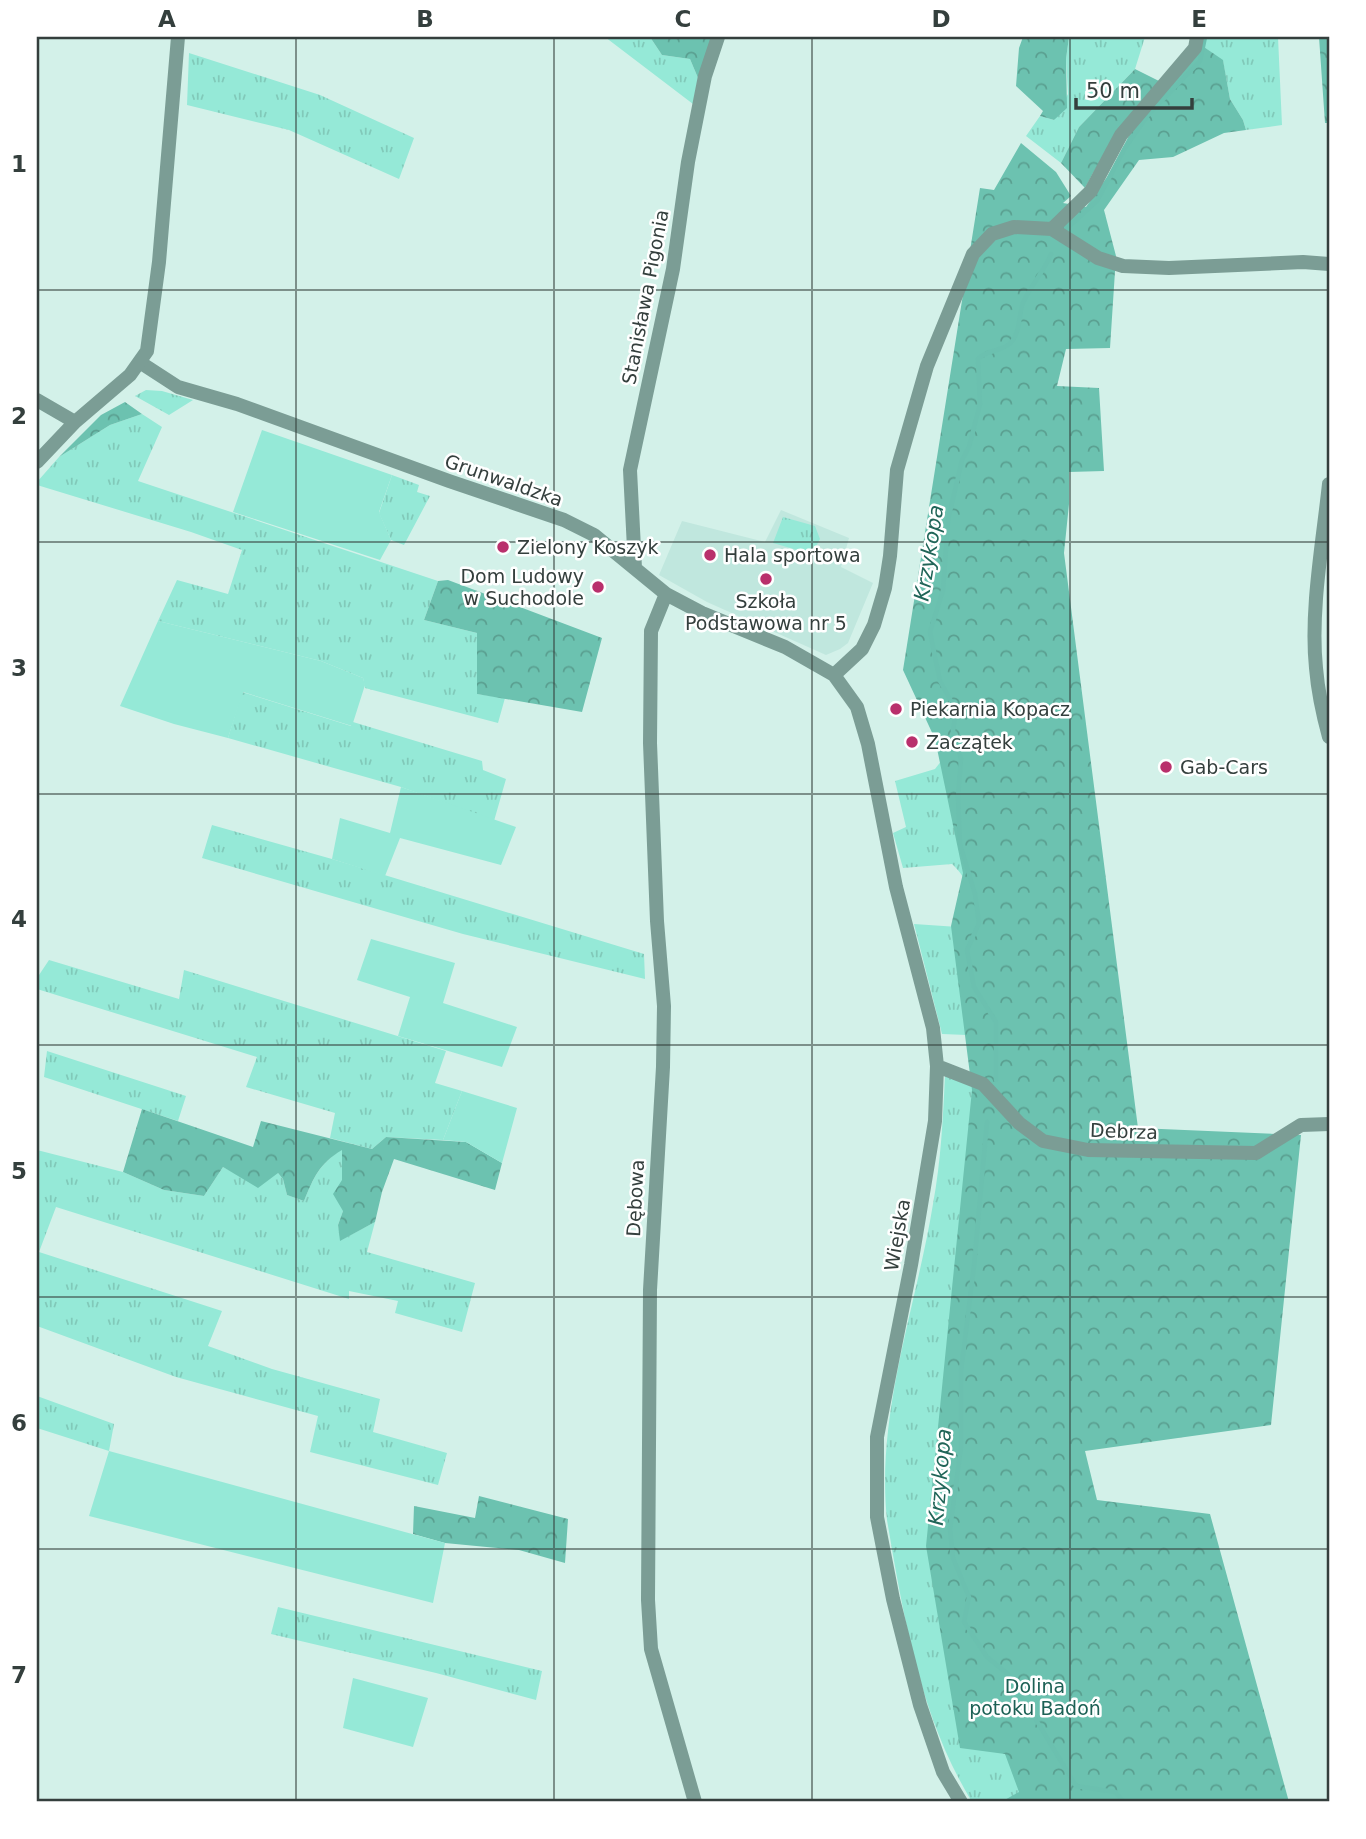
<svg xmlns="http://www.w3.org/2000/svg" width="1366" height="1839" viewBox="0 0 1366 1839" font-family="'DejaVu Sans',sans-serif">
<defs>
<pattern id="grass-tufts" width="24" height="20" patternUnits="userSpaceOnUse" patternTransform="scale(1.75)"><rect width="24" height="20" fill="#95e9d7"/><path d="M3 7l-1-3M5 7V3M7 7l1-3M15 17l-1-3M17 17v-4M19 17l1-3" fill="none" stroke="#81c9b9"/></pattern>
<pattern id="forest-crowns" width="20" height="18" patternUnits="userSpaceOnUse" patternTransform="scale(1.75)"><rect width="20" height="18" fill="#6cc2b0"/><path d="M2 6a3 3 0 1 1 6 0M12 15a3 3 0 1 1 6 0" fill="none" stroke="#5a9f90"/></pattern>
</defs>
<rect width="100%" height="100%" fill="#d3f1e9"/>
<path fill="#c0e7de" d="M 781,510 L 849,538 L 841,567 L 873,583 L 848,643 L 840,649 L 826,655 L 707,602 L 659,575 L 682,521 L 765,542 Z"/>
<path fill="url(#grass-tufts)" d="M 605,37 L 650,37 L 662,55 L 690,59 L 698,78 L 693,104 Z
M 1069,37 L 1145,37 L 1135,69 L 1079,127 L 1061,163 L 1026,136 L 1040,116 L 1054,120 L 1068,94 L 1066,59 Z
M 1206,37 L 1278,37 L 1282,125 L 1246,130 L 1243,120 L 1230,99 L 1223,61 L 1204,47 Z
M 189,53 L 320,95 L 414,138 L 399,179 L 289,130 L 187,105 Z
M 146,390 L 162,391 L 193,400 L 169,415 L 135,396 Z
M 142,414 L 162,427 L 138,481 L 438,581 L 424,620 L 477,633 L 477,694 L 505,698 L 498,723 L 365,688 L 363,678 L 321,661 L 158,621 L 177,580 L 228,594 L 242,550 L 191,532 L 37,485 L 37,482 L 59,457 L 110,425 Z
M 1012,418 L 1048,419 L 1044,895 L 1081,1017 L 1075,1038 L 1074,1066 L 1126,1079 L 1121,1136 C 1046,1151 1045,1135 1000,1084 L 989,1124 L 983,1204 L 1030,1207 C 1024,1256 1024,1301 1035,1350 C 1039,1370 1049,1389 1054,1410 C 1071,1486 1089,1562 1120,1634 C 1145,1693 1178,1748 1211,1802 L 972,1802 C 920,1716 904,1619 887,1520 C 876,1413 916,1308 933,1204 C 941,1161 943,1118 945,1075 L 947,1074 L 961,1078 L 990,1095 L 992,1081 L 991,1036 L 942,1034 L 914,924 L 973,928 C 980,907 968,878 952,864 L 903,868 L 893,833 L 906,827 L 895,781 L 935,769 L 956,742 L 950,721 L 953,712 L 937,684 L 927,684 L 928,678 L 935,678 C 931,662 927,645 928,629 C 929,612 939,599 942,582 C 949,543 938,475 972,447 L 1013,461 Z
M 392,475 L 419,485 L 417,492 L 430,496 L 404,545 L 391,540 L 379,513 Z
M 783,517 L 815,526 L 820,539 L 814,550 L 804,552 L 773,543 Z
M 242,692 L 351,726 L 353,722 L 482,761 L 483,770 L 506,779 L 494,821 L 401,787 L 228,738 Z
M 212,825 L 332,859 L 644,954 L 645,979 L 463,934 L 202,858 Z
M 49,960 L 179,999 L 184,970 L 446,1051 L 435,1083 L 462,1091 L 443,1140 L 386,1137 L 372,1149 L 330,1138 L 335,1113 L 246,1087 L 257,1057 L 37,989 L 37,978 Z
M 47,1051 L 186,1096 L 178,1121 L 44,1077 Z
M 342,1149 L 343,1211 L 338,1225 L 341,1240 L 375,1222 L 367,1252 L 475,1283 L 462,1332 L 395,1313 L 398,1301 L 349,1291 L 349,1299 L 56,1207 L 39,1252 L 222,1311 L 208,1346 L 272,1369 L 380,1399 L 373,1432 L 447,1453 L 438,1485 L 310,1452 L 318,1416 L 176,1377 L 37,1326 L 37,1150 L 123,1172 L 164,1190 L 204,1196 L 223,1167 L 238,1175 L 278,1173 L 283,1179 L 287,1195 L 304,1201 C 314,1176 320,1164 342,1149 Z
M 37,1396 L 114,1424 L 109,1451 L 37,1428 Z
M 278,1607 L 542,1671 L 536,1700 L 436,1673 L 271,1634 Z"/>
<path fill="url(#forest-crowns)" d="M 650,37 L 711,38 L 698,78 L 690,59 L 662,55 Z
M 1023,37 L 1069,37 L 1066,59 L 1067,108 L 1054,120 L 1040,116 L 1043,111 L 1016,86 L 1019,48 Z
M 1319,37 L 1329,37 L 1329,123 L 1325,123 Z
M 1204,47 L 1223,60 L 1230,99 L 1243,120 L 1246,130 L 1224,133 L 1173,157 L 1139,160 L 1104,210 L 1116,256 L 1110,348 L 1066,349 L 1057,386 L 1099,388 L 1104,471 L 1069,472 L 1069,504 L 1064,553 L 1138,1128 L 1301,1135 L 1271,1425 L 1085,1451 L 1097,1500 L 1210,1514 L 1289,1802 L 1001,1802 L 1019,1792 L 1005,1754 L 960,1748 L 926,1546 L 972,1090 L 951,926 L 963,873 L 935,739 L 903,670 L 980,188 L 994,190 L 1021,143 L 1056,172 L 1071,196 L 1063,203 L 1086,207 L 1107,177 L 1133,128 Z
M 1135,69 L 1159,81 C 1129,115 1106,148 1085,188 L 1061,163 L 1079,127 Z
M 125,402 L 142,414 L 110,425 L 59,457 L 101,415 Z
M 448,580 L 602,638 L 582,712 L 477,694 L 477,633 L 424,620 L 438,581 Z
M 142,1109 L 253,1147 L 261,1121 L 372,1149 L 386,1137 L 466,1142 L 502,1163 L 495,1190 L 394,1159 L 382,1192 L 375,1222 L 340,1241 L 338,1225 L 343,1211 L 333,1194 L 342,1180 L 342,1150 C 319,1164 314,1177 304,1201 L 287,1195 L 283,1179 L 278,1173 L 258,1188 L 223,1167 L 204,1196 L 164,1190 L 123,1172 Z
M 479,1496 L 568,1519 L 565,1563 L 519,1550 L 445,1543 L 413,1534 L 414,1506 L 475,1518 Z"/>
<path fill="#95e9d7" d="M 262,430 L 392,475 L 379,512 L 391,540 L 380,560 L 233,512 Z
M 158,621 L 321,661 L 363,678 L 365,685 L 352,726 L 243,692 L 228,738 L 174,724 L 120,706 Z
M 401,787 L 516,827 L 501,865 L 400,838 L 385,876 L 332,859 L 340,818 L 390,833 Z
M 371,939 L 455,963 L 443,1003 L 517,1027 L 502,1067 L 398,1036 L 410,997 L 357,980 Z
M 462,1091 L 517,1108 L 502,1163 L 466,1142 L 443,1140 Z
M 109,1451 L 445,1543 L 433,1603 L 89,1516 Z
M 353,1678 L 428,1698 L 413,1747 L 343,1728 Z"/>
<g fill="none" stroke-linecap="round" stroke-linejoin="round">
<path stroke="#6bc0af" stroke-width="4.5" d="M 1066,229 L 1097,201 L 1125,148 L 1148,115 L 1200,61 L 1205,37
M 996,1080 L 996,1022 L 974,987 L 967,950 L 979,923 L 975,894 L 960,844 L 958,797 L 961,759 L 953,731 L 956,710 L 940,681 L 930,632 L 943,590 L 948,520 L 962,460 L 969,447 L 980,404 L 978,359 C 986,350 998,352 1008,345 C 1021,336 1018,316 1023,303 C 1030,286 1044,272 1051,254
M 987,1122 L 974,1266 L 961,1371 L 961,1447 L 950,1529 L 953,1558 L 969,1597 L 964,1622 L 987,1657 L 1009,1675 L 1076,1786 L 1115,1792 L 1124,1802"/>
<path stroke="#7b9d95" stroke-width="14" d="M 1052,229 L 1091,191 L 1121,135 L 1195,48 L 1197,37
M 141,363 L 178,387 L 237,404 L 449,481 L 564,520 L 594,535 L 666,594 L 702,613 L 785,647 L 834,675 L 857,707 L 868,744 L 896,887 L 933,1028 L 937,1066 L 935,1121 L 911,1265 L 877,1437 L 877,1517 L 893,1599 L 920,1705 L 943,1772 L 961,1802
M 1329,484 C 1323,541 1310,611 1316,668 C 1318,692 1323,715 1329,737
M 635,568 L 630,470 L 673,269 L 688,162 L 705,76 L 718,37
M 666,594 L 651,631 L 650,743 L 657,921 L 664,1006 L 663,1067 L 650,1290 L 648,1600 L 651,1649 L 695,1802
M 834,675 L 862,649 L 874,625 L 885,588 L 890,556 L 897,470 L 927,366 L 973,254 L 992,234 L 1014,227 L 1052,229 L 1098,258 L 1123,266 L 1169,268 L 1303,262 L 1329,264
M 937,1066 L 983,1084 L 1019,1123 L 1043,1141 L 1088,1150 L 1256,1153 L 1301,1125 L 1329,1124"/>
<path stroke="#7b9d95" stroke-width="14" d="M 37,400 L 75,422
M 37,462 L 75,422 L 130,375 L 147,351 L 159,262 L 178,37"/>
</g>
<path fill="none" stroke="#343f3d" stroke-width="2" stroke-opacity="0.55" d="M 296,37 L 296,1802M 554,37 L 554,1802M 812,37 L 812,1802M 1070,37 L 1070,1802M 37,290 L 1329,290M 37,542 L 1329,542M 37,794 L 1329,794M 37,1045 L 1329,1045M 37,1297 L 1329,1297M 37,1549 L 1329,1549"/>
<g fill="#b9306c" stroke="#fff" stroke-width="2.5">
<circle cx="503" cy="547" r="7"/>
<circle cx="710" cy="555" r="7"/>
<circle cx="766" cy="579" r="7"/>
<circle cx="598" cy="587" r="7"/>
<circle cx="896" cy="709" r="7"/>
<circle cx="912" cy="742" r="7"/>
<circle cx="1166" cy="767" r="7"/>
</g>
<g text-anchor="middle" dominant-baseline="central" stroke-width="5" stroke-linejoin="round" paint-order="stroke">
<g font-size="19" fill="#343f3d" stroke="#fff">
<text transform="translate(645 297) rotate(-79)">Stanisława Pigonia</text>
<text transform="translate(504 480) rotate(19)">Grunwaldzka</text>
<text transform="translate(1124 1131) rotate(2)">Debrza</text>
<text transform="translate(635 1198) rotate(-87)">Dębowa</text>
<text transform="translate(897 1235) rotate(-80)">Wiejska</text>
</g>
<g font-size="19" fill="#343f3d" stroke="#fff" text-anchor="start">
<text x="517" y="547">Zielony Koszyk</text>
<text x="724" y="555">Hala sportowa</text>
<text x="584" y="576" text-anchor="end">Dom Ludowy<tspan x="584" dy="22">w Suchodole</tspan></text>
<text x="766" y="601" text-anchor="middle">Szkoła<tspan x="766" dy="22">Podstawowa nr 5</tspan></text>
<text x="910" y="709">Piekarnia Kopacz</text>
<text x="926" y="742">Zaczątek</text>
<text x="1180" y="767">Gab-Cars</text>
</g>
<g font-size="19" fill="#1c6155" stroke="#fff">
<text x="1035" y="1686">Dolina<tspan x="1035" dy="22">potoku Badoń</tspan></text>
</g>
<g font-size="21" font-style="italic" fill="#206558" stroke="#fff">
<text transform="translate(929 553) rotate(-81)">Krzykopa</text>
<text transform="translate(940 1477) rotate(-85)">Krzykopa</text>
</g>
</g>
<rect width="1366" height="1839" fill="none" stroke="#ffffff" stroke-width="77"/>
<path d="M1076 98v10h116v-10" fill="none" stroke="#343f3d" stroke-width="3.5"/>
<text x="1086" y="98" font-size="21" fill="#343f3d" stroke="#ffffff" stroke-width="5" paint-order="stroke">50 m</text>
<rect x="38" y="38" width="1290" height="1762" fill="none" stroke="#343f3d" stroke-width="2.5"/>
<g font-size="23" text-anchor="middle" font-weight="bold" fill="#343f3d">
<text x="167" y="27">A</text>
<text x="425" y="27">B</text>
<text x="683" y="27">C</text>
<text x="941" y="27">D</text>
<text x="1199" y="27">E</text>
<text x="19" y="172">1</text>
<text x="19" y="424">2</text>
<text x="19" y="676">3</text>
<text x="19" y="927">4</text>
<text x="19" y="1179">5</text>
<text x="19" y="1431">6</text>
<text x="19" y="1683">7</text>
</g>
</svg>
